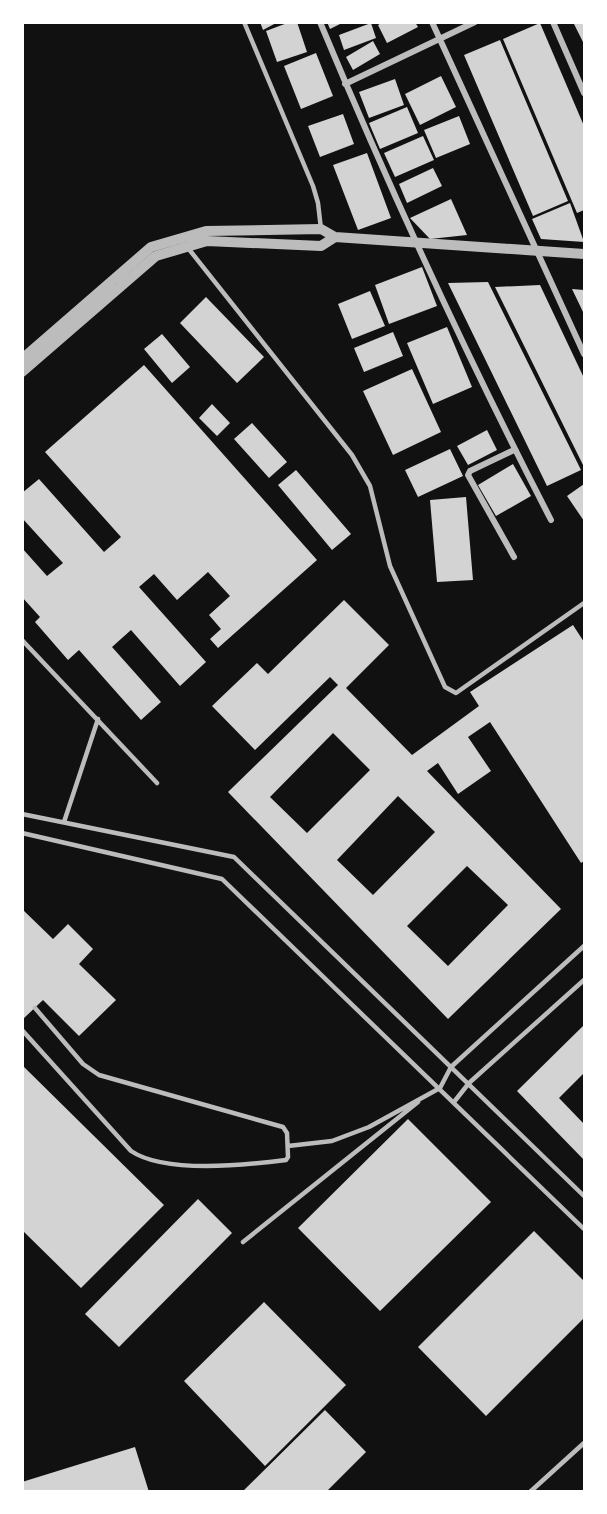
<svg xmlns="http://www.w3.org/2000/svg" width="607" height="1514" viewBox="0 0 607 1514" font-family="'Public Sans',sans-serif">
<rect width="100%" height="100%" fill="#111"/>
<path fill="#d3d3d3" fill-rule="evenodd" d="M 260,22 L 278,22 L 263,30 Z
M 290,22 L 297,22 L 307,52 L 277,62 L 266,31 Z
M 327,22 L 344,22 L 330,29 Z
M 383,22 L 415,22 L 418,27 L 387,43 L 378,25 Z
M 573,22 L 584,22 L 584,44 Z
M 371,23 L 376,38 L 344,50 L 339,35 Z
M 540,23 L 584,126 L 584,210 L 577,213 L 503,39 Z
M 500,40 L 568,201 L 533,216 L 464,55 Z
M 373,41 L 380,54 L 353,70 L 346,57 Z
M 316,53 L 333,96 L 301,109 L 284,66 Z
M 441,76 L 456,107 L 420,125 L 405,94 Z
M 395,79 L 404,105 L 369,118 L 359,92 Z
M 407,107 L 418,133 L 380,149 L 369,123 Z
M 343,114 L 354,144 L 320,157 L 308,126 Z
M 459,116 L 470,144 L 436,158 L 424,130 Z
M 423,136 L 434,160 L 395,177 L 384,153 Z
M 367,153 L 391,218 L 358,230 L 333,165 Z
M 433,168 L 442,186 L 407,203 L 399,184 Z
M 451,199 L 467,235 L 430,239 L 410,218 Z
M 570,203 L 584,242 L 541,239 L 532,219 Z
M 422,267 L 437,306 L 389,324 L 375,285 Z
M 488,282 L 581,470 L 547,486 L 448,283 Z
M 540,285 L 584,378 L 584,467 L 495,287 Z
M 572,289 L 584,290 L 584,314 Z
M 370,291 L 385,326 L 352,339 L 338,304 Z
M 206,297 L 264,357 L 237,383 L 180,323 Z
M 447,327 L 472,387 L 433,404 L 407,343 Z
M 393,332 L 403,356 L 364,372 L 354,348 Z
M 162,334 L 190,367 L 172,383 L 144,349 Z
M 144,365 L 317,560 L 218,648 L 210,639 L 221,629 L 209,615 L 230,596 L 208,572 L 177,600 L 154,574 L 139,587 L 206,662 L 180,686 L 131,630 L 112,647 L 161,702 L 141,720 L 79,650 L 68,660 L 35,622 L 40,617 L 22,597 L 22,548 L 47,576 L 63,563 L 22,518 L 22,493 L 39,479 L 104,552 L 121,537 L 45,452 Z
M 412,369 L 441,432 L 393,455 L 363,391 Z
M 212,404 L 230,423 L 217,436 L 199,418 Z
M 252,423 L 287,462 L 269,478 L 234,439 Z
M 487,430 L 497,450 L 468,465 L 457,446 Z
M 450,449 L 463,476 L 418,497 L 405,470 Z
M 513,464 L 531,496 L 496,516 L 478,485 Z
M 296,470 L 351,534 L 332,550 L 278,485 Z
M 584,484 L 584,521 L 567,496 Z
M 466,497 L 473,580 L 437,582 L 430,500 Z
M 344,600 L 389,645 L 346,688 L 412,755 L 479,706 L 470,692 L 573,625 L 584,642 L 584,861 L 581,863 L 490,722 L 468,737 L 491,771 L 458,794 L 438,763 L 427,771 L 561,909 L 448,1019 L 228,792 L 338,685 L 330,677 L 255,750 L 212,706 L 257,663 L 268,674 ZM 333,733 L 370,770 L 307,833 L 270,797 ZM 398,796 L 435,832 L 373,895 L 337,860 ZM 467,866 L 508,905 L 448,966 L 407,926 Z
M 22,909 L 53,939 L 68,924 L 93,949 L 79,964 L 116,1000 L 79,1036 L 43,1000 L 22,1020 Z
M 584,1025 L 584,1073 L 559,1098 L 584,1124 L 584,1160 L 517,1091 Z
M 22,1065 L 164,1205 L 81,1288 L 22,1230 Z
M 408,1119 L 491,1202 L 380,1311 L 298,1228 Z
M 198,1199 L 232,1233 L 119,1347 L 85,1314 Z
M 534,1231 L 584,1281 L 584,1318 L 486,1416 L 418,1347 Z
M 264,1302 L 346,1385 L 265,1466 L 184,1381 Z
M 325,1410 L 366,1452 L 326,1492 L 242,1492 Z
M 135,1447 L 149,1492 L 22,1492 L 22,1482 Z"/>
<g fill="none" stroke-linecap="round" stroke-linejoin="round">
<path stroke="#bcbcbc" stroke-width="4.5" d="M 244,22 L 313,186 L 318,203 L 321,229
M 188,248 L 352,455 L 370,486 L 390,566 L 445,687 L 456,693 L 584,603
M 22,640 L 157,783
M 22,814 L 234,857 L 584,1196
M 64,822 L 98,719
M 22,833 L 222,879 L 584,1229
M 22,1030 L 131,1151 C 165,1174 246,1165 286,1160 L 288,1157 L 287,1133 L 283,1127 L 99,1075 L 83,1064 L 35,1008
M 454,1102 L 469,1083 L 584,980
M 288,1146 L 332,1141 L 369,1127 L 440,1088 L 451,1067 L 584,946
M 243,1242 L 418,1102
M 530,1492 L 584,1443"/>
<path stroke="#bcbcbc" stroke-width="6" d="M 320,22 C 390,190 468,359 551,520
M 432,22 L 584,354
M 553,22 L 584,93
M 345,84 L 475,22
M 514,557 L 468,475 L 470,471 L 514,450"/>
<path stroke="#bcbcbc" stroke-width="10" d="M 22,359 L 151,247 L 206,231 L 321,229 L 335,237 L 584,254
M 22,372 L 156,256 L 207,241 L 321,246 L 335,237"/>
</g>
<rect width="607" height="1514" fill="none" stroke="#ffffff" stroke-width="48"/>
</svg>
